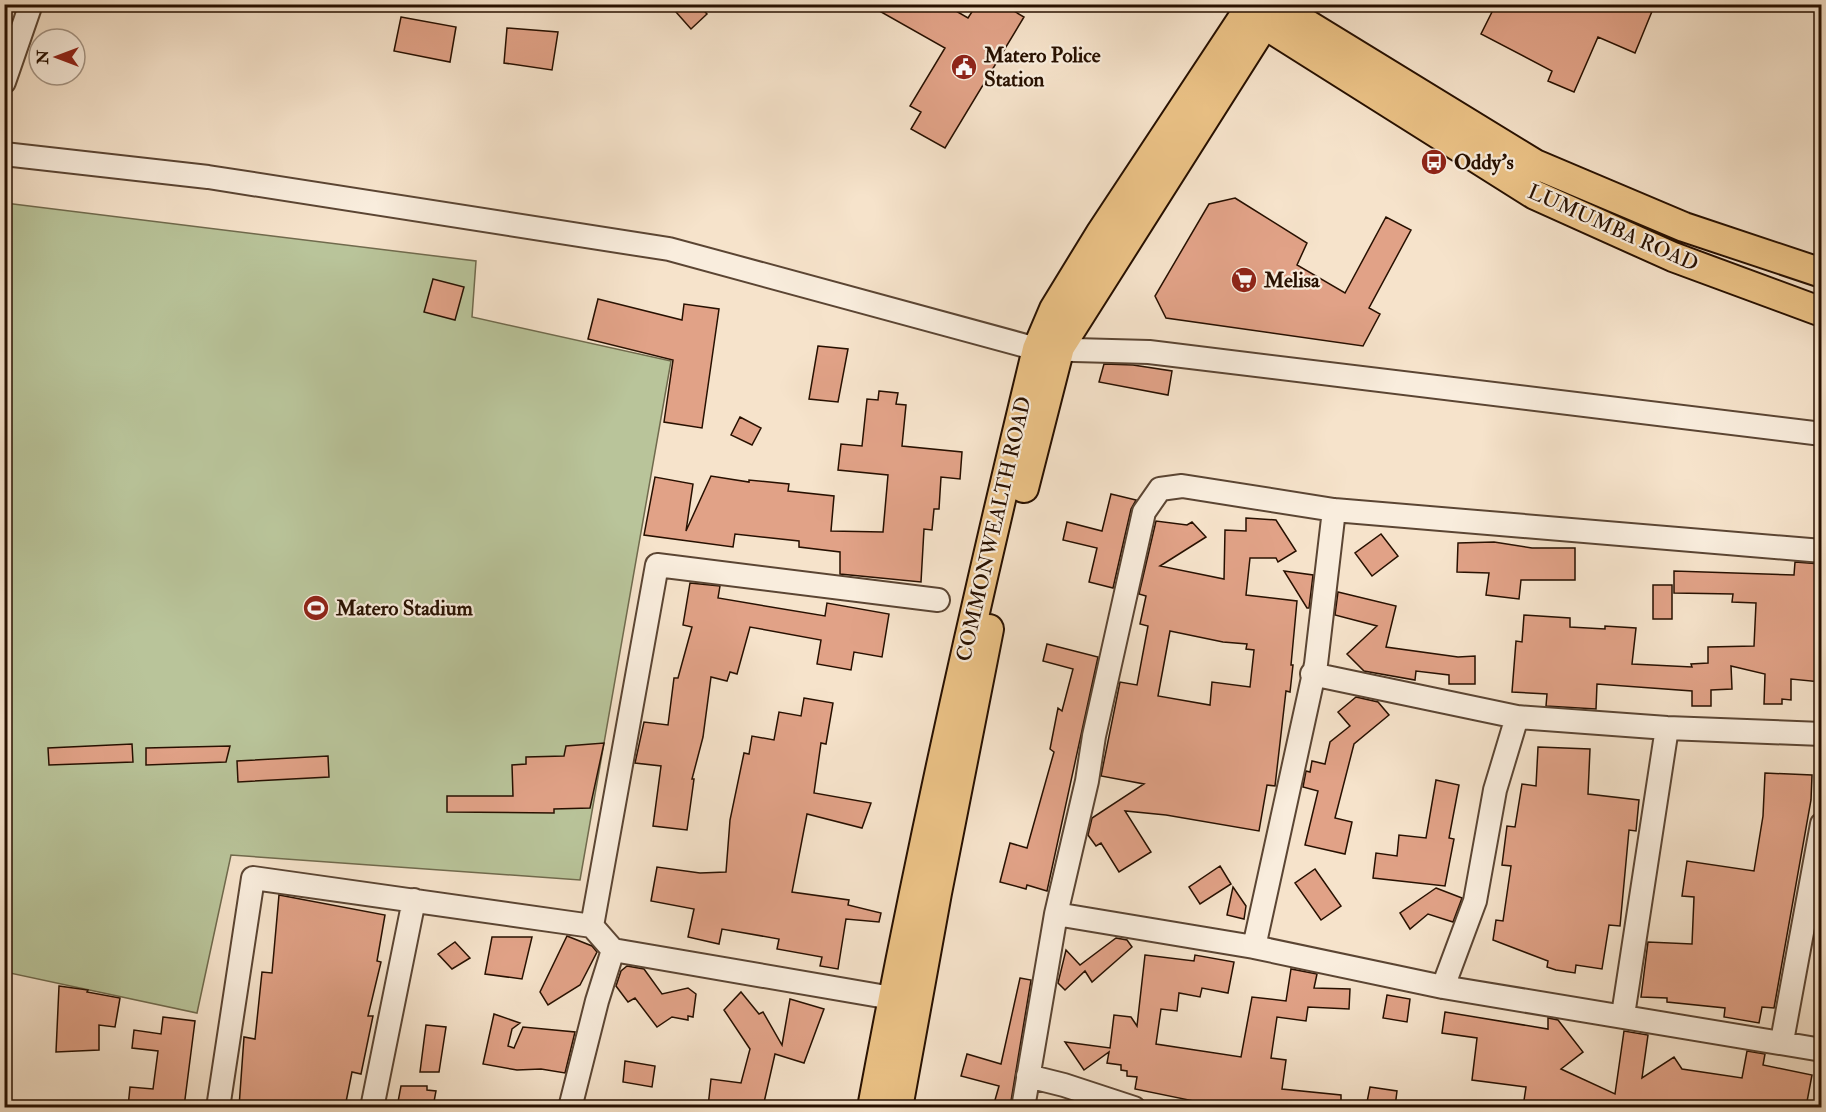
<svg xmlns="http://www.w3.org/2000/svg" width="1826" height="1112" viewBox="0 0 1826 1112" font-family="'IM FELL Double Pica',serif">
<rect width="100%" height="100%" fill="#f6e3cb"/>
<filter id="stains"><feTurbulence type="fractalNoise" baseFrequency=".00333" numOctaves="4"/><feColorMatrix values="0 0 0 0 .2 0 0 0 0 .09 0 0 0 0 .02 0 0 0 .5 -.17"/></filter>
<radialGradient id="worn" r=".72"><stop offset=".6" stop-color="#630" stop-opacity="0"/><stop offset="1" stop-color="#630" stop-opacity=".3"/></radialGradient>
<path fill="#b9c49a" stroke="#706a4d" stroke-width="1.5" d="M 5,203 L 476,261 L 472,317 L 671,361 L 580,880 L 231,855 L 197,1013 L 5,972 Z"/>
<path fill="#e1a287" stroke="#271000" stroke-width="1.5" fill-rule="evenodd" d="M 684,4 L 698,4 L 707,14 L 691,29 L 676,12 Z
M 867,4 L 944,4 L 968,18 L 977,4 L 1002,4 L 1024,17 L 945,148 L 911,129 L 921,112 L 910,106 L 945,48 Z
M 1496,4 L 1655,4 L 1635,53 L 1598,37 L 1574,92 L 1548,81 L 1552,71 L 1481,34 Z
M 401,17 L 456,27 L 450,62 L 394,51 Z
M 507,28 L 558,32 L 552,70 L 504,63 Z
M 1235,198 L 1307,243 L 1297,265 L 1345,293 L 1386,217 L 1411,230 L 1369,308 L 1380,314 L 1363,346 L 1166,318 L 1155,296 L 1209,204 Z
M 433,279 L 464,287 L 455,320 L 424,312 Z
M 598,299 L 682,320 L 684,304 L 719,309 L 702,428 L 664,422 L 673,360 L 588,339 Z
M 818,346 L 848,349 L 838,402 L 809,399 Z
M 1104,364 L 1133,365 L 1172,371 L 1168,395 L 1099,382 Z
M 879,391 L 898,393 L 896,404 L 906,405 L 902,446 L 962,452 L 960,479 L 941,477 L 939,509 L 934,509 L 932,530 L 924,529 L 921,582 L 840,574 L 840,552 L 799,547 L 799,541 L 735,534 L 733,547 L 644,535 L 655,477 L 693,484 L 686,531 L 711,476 L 749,482 L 749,480 L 789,484 L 788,491 L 834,496 L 831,531 L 883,532 L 888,475 L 838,470 L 841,444 L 862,446 L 867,399 L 878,400 Z
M 740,417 L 761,428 L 752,445 L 731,435 Z
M 1111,494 L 1136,500 L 1131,509 L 1113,588 L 1089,582 L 1097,548 L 1063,540 L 1067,522 L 1102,531 Z
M 1246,518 L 1276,520 L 1296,551 L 1278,562 L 1276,558 L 1250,558 L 1246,595 L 1297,601 L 1291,665 L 1293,665 L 1290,692 L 1286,691 L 1275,786 L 1267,785 L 1259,831 L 1166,815 L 1125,811 L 1151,852 L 1119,872 L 1101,843 L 1096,846 L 1088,835 L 1092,818 L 1144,784 L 1101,776 L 1120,682 L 1137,685 L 1148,626 L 1140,624 L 1146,596 L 1139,594 L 1156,521 L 1187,525 L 1192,522 L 1206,537 L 1160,566 L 1224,579 L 1225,530 L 1246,531 ZM 1170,631 L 1223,642 L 1247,644 L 1246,649 L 1254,650 L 1250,687 L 1212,682 L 1210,705 L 1158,696 Z
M 1381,534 L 1398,556 L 1372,576 L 1355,553 Z
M 1494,542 L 1532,548 L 1575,548 L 1575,580 L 1521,580 L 1519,599 L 1486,595 L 1489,573 L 1457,572 L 1458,543 Z
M 1795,562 L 1821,564 L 1821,682 L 1791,679 L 1791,700 L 1782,699 L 1782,704 L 1764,704 L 1765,674 L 1731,666 L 1732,689 L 1711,690 L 1711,706 L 1692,706 L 1692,691 L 1597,684 L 1596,709 L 1546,706 L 1547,694 L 1512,692 L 1516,641 L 1522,642 L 1524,615 L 1570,618 L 1570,627 L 1605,629 L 1605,626 L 1636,628 L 1632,664 L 1692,667 L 1691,664 L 1708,663 L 1708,647 L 1754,646 L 1756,603 L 1732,602 L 1733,594 L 1674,593 L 1674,571 L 1794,575 Z
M 1284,571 L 1313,575 L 1309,608 L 1307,608 Z
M 690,583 L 720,586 L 718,598 L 825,616 L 827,603 L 889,614 L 882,657 L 854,652 L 851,670 L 817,664 L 821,640 L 750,627 L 737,674 L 730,672 L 727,681 L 711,677 L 703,737 L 692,779 L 694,779 L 687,830 L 653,826 L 661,766 L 635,763 L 644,722 L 668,725 L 674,678 L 678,678 L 692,627 L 683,625 Z
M 1653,585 L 1672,585 L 1672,619 L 1653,619 Z
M 1338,592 L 1396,606 L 1386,647 L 1458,657 L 1475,656 L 1475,684 L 1449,684 L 1449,675 L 1416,671 L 1415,680 L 1364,671 L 1347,654 L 1377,626 L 1335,615 Z
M 1047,644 L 1098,657 L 1047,891 L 1027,885 L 1026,889 L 1000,882 L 1010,843 L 1027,848 L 1054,752 L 1050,749 L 1058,708 L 1062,711 L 1073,669 L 1043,661 Z
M 1356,697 L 1378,702 L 1389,715 L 1354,744 L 1335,818 L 1352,822 L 1345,854 L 1305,845 L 1318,791 L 1303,787 L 1306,771 L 1310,772 L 1312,761 L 1325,764 L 1330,742 L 1350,726 L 1338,712 Z
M 804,698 L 833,703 L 826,744 L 821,743 L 814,793 L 871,803 L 862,828 L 807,814 L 792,892 L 849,900 L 848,905 L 881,913 L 879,922 L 846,919 L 838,969 L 820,966 L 822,957 L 777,949 L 779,939 L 722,929 L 719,944 L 688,937 L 694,909 L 651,901 L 657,867 L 700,873 L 726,872 L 730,820 L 744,753 L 749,754 L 752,736 L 774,740 L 779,712 L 801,716 Z
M 604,743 L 590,808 L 554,809 L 554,813 L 447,812 L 447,796 L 513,796 L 512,765 L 526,764 L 526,757 L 564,756 L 566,746 Z
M 132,744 L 133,762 L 49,765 L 48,748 Z
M 230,746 L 226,762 L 146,765 L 146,748 Z
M 1538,747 L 1590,749 L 1588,794 L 1639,800 L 1636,831 L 1629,830 L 1620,926 L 1609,925 L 1602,969 L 1576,965 L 1575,973 L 1556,970 L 1547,967 L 1548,961 L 1493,940 L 1496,920 L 1503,921 L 1511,866 L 1502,865 L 1507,826 L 1515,827 L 1522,784 L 1536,786 Z
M 328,756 L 329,777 L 238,782 L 237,761 Z
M 1765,773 L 1812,775 L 1811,800 L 1774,1008 L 1762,1007 L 1759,1023 L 1724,1017 L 1725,1008 L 1667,1002 L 1667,998 L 1641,997 L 1648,942 L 1692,944 L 1694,897 L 1682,896 L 1687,861 L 1754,871 L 1763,816 Z
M 1436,780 L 1459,785 L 1449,838 L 1454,839 L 1445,886 L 1373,878 L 1376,853 L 1397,856 L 1399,835 L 1426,838 Z
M 1220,866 L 1231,884 L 1200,904 L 1189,887 Z
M 1315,869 L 1341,906 L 1321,920 L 1295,883 Z
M 1233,887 L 1246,906 L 1244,919 L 1227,915 Z
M 1436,888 L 1462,898 L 1453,922 L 1428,914 L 1410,929 L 1400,913 Z
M 279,895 L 385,915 L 377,961 L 381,962 L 368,1016 L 373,1016 L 361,1074 L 352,1072 L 345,1107 L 239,1107 L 244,1037 L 255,1039 L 262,972 L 272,973 Z
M 567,936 L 592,946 L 597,952 L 580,985 L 548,1005 L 540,992 Z
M 492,937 L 532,937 L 522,979 L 485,974 Z
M 1116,938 L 1127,940 L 1132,947 L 1092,982 L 1085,971 L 1065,990 L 1058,983 L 1066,950 L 1080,965 Z
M 455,942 L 470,958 L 452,969 L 438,954 Z
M 1145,955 L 1194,961 L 1195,955 L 1234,962 L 1228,993 L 1202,988 L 1200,997 L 1179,993 L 1177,1011 L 1161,1009 L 1156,1044 L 1241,1057 L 1252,997 L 1286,1001 L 1291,969 L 1317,974 L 1314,988 L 1350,989 L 1349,1009 L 1308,1007 L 1306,1021 L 1277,1017 L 1271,1058 L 1286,1060 L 1282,1089 L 1341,1095 L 1341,1107 L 1255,1107 L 1209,1101 L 1208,1104 L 1135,1089 L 1137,1077 L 1127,1076 L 1127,1071 L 1121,1070 L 1121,1065 L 1107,1063 L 1109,1052 L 1084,1070 L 1065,1042 L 1110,1048 L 1114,1015 L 1131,1017 L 1137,1026 Z
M 627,966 L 644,969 L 662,994 L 688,988 L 696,994 L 693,1017 L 688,1016 L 688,1020 L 672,1017 L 657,1027 L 635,998 L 628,1002 L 616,986 L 621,971 Z
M 1020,978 L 1031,980 L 1010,1107 L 993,1107 L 999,1086 L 961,1076 L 967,1054 L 1001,1064 Z
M 59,986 L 88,990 L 87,992 L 120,998 L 115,1027 L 99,1025 L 99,1050 L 56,1052 Z
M 741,992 L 759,1014 L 763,1012 L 782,1045 L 790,999 L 824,1009 L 804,1063 L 775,1054 L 763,1107 L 708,1107 L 711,1079 L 741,1083 L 750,1049 L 724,1010 Z
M 1387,995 L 1410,999 L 1407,1022 L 1383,1018 Z
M 1445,1012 L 1548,1029 L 1548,1018 L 1558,1020 L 1583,1052 L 1561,1069 L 1615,1094 L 1624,1031 L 1648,1035 L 1642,1078 L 1674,1057 L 1682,1069 L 1742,1078 L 1747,1051 L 1765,1054 L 1763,1065 L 1812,1075 L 1806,1107 L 1738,1107 L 1708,1102 L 1708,1107 L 1523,1107 L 1526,1087 L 1472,1080 L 1477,1038 L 1442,1033 Z
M 494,1014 L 520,1023 L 512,1029 L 508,1046 L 514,1048 L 523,1027 L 575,1032 L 565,1073 L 541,1069 L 517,1070 L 483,1064 Z
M 163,1017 L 195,1021 L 184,1107 L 128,1107 L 130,1087 L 153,1089 L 158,1051 L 132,1048 L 134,1030 L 161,1034 Z
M 426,1025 L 446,1027 L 439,1072 L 420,1072 Z
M 625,1061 L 655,1066 L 652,1087 L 623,1082 Z
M 401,1086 L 427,1086 L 427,1090 L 436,1091 L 433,1107 L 397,1107 Z
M 1370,1087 L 1397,1091 L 1395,1107 L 1366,1107 Z"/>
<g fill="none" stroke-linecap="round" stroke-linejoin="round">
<g stroke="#5b4533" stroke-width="26">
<path id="minor" d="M 4,82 L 31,4
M 4,154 L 208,177 L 669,249 L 1037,349 L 1149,352 L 1822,434
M 1312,674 L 1517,717 L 1667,728 L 1822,734
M 1056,914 L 1254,947 L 1443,987 L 1822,1050
M 1254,947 L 1316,664 L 1334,510
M 613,950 L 892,998
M 1443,987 L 1475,901 L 1495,790 L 1517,717
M 1623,1015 L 1667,728
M 1782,1041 L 1822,824
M 1028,1076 L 1064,1085 L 1134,1108
M 218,1108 L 253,878 L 592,926
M 372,1108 L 414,900
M 570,1108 L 597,1001 L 613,950 L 592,926 L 657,565 L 938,600
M 1023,1108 L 1056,914 L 1087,781 L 1094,736 L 1144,512 L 1160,489 L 1182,486 L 1334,510 L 1822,551"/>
</g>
<g stroke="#271000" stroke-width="32">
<path id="major" d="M 1274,4 L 1535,164 L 1684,227 L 1822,273
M 1248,14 L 1535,195 L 1673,257 L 1822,312
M 1024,488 L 1060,347 L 1276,6
M 872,1108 C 919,853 976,600 1037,349 L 1054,309 L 1100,234 L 1252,4
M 898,1108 L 937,893 L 989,629"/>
</g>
<use href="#minor" stroke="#f9eddd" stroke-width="22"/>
<use href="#major" stroke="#ebc286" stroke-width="28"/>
</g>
<defs>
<g id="civic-disc" transform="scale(1.35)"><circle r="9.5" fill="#8f2418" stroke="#f9eddd"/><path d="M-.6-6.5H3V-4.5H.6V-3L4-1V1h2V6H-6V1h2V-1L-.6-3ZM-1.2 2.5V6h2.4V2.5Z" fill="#fff"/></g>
<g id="bus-disc" transform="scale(1.35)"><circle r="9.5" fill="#8f2418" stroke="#f9eddd"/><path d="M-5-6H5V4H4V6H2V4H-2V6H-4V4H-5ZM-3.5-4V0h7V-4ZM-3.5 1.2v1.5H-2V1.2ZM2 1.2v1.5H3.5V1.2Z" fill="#fff"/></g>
<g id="supermarket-disc" transform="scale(1.35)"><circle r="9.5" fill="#8f2418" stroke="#f9eddd"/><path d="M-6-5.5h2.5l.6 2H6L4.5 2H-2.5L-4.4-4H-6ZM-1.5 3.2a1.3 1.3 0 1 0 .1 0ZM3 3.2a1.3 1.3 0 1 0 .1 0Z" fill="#fff"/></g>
<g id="stadium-disc" transform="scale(1.35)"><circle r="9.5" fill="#8f2418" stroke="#f9eddd"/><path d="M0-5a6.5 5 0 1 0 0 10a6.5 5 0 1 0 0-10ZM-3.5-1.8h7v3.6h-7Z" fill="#fff"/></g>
</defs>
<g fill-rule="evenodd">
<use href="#civic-disc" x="964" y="67"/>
<use href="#bus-disc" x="1434" y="162"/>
<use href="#supermarket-disc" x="1244" y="280"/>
<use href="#stadium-disc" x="316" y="608"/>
</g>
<g text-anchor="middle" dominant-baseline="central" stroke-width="4.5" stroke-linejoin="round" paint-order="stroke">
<g font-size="21" font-weight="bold" fill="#271000" stroke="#f9eddd" text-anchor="start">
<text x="984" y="55">Matero Police<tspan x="984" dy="24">Station</tspan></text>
<text x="1454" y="162">Oddy's</text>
<text x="1264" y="280">Melisa</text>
<text x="336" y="608">Matero Stadium</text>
</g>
<g font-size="21" fill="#271000" stroke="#f9eddd">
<text transform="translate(1613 228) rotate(24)">LUMUMBA ROAD</text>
<text transform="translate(994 529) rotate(-77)">COMMONWEALTH ROAD</text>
</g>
</g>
<rect width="1826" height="1112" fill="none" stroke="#f6e3cb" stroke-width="24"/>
<rect x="6" y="6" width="1814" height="1100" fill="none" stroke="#271000" stroke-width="3"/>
<rect x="12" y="12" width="1802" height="1088" fill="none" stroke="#271000" stroke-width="1.5"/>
<g transform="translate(57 57) rotate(270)"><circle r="28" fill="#f9eddd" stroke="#a59585" stroke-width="1.5"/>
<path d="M0-4.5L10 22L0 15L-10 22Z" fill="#8f2418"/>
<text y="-9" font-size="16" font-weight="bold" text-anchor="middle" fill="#271000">N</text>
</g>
<rect width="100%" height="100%" filter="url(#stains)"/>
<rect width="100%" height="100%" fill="url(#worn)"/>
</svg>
